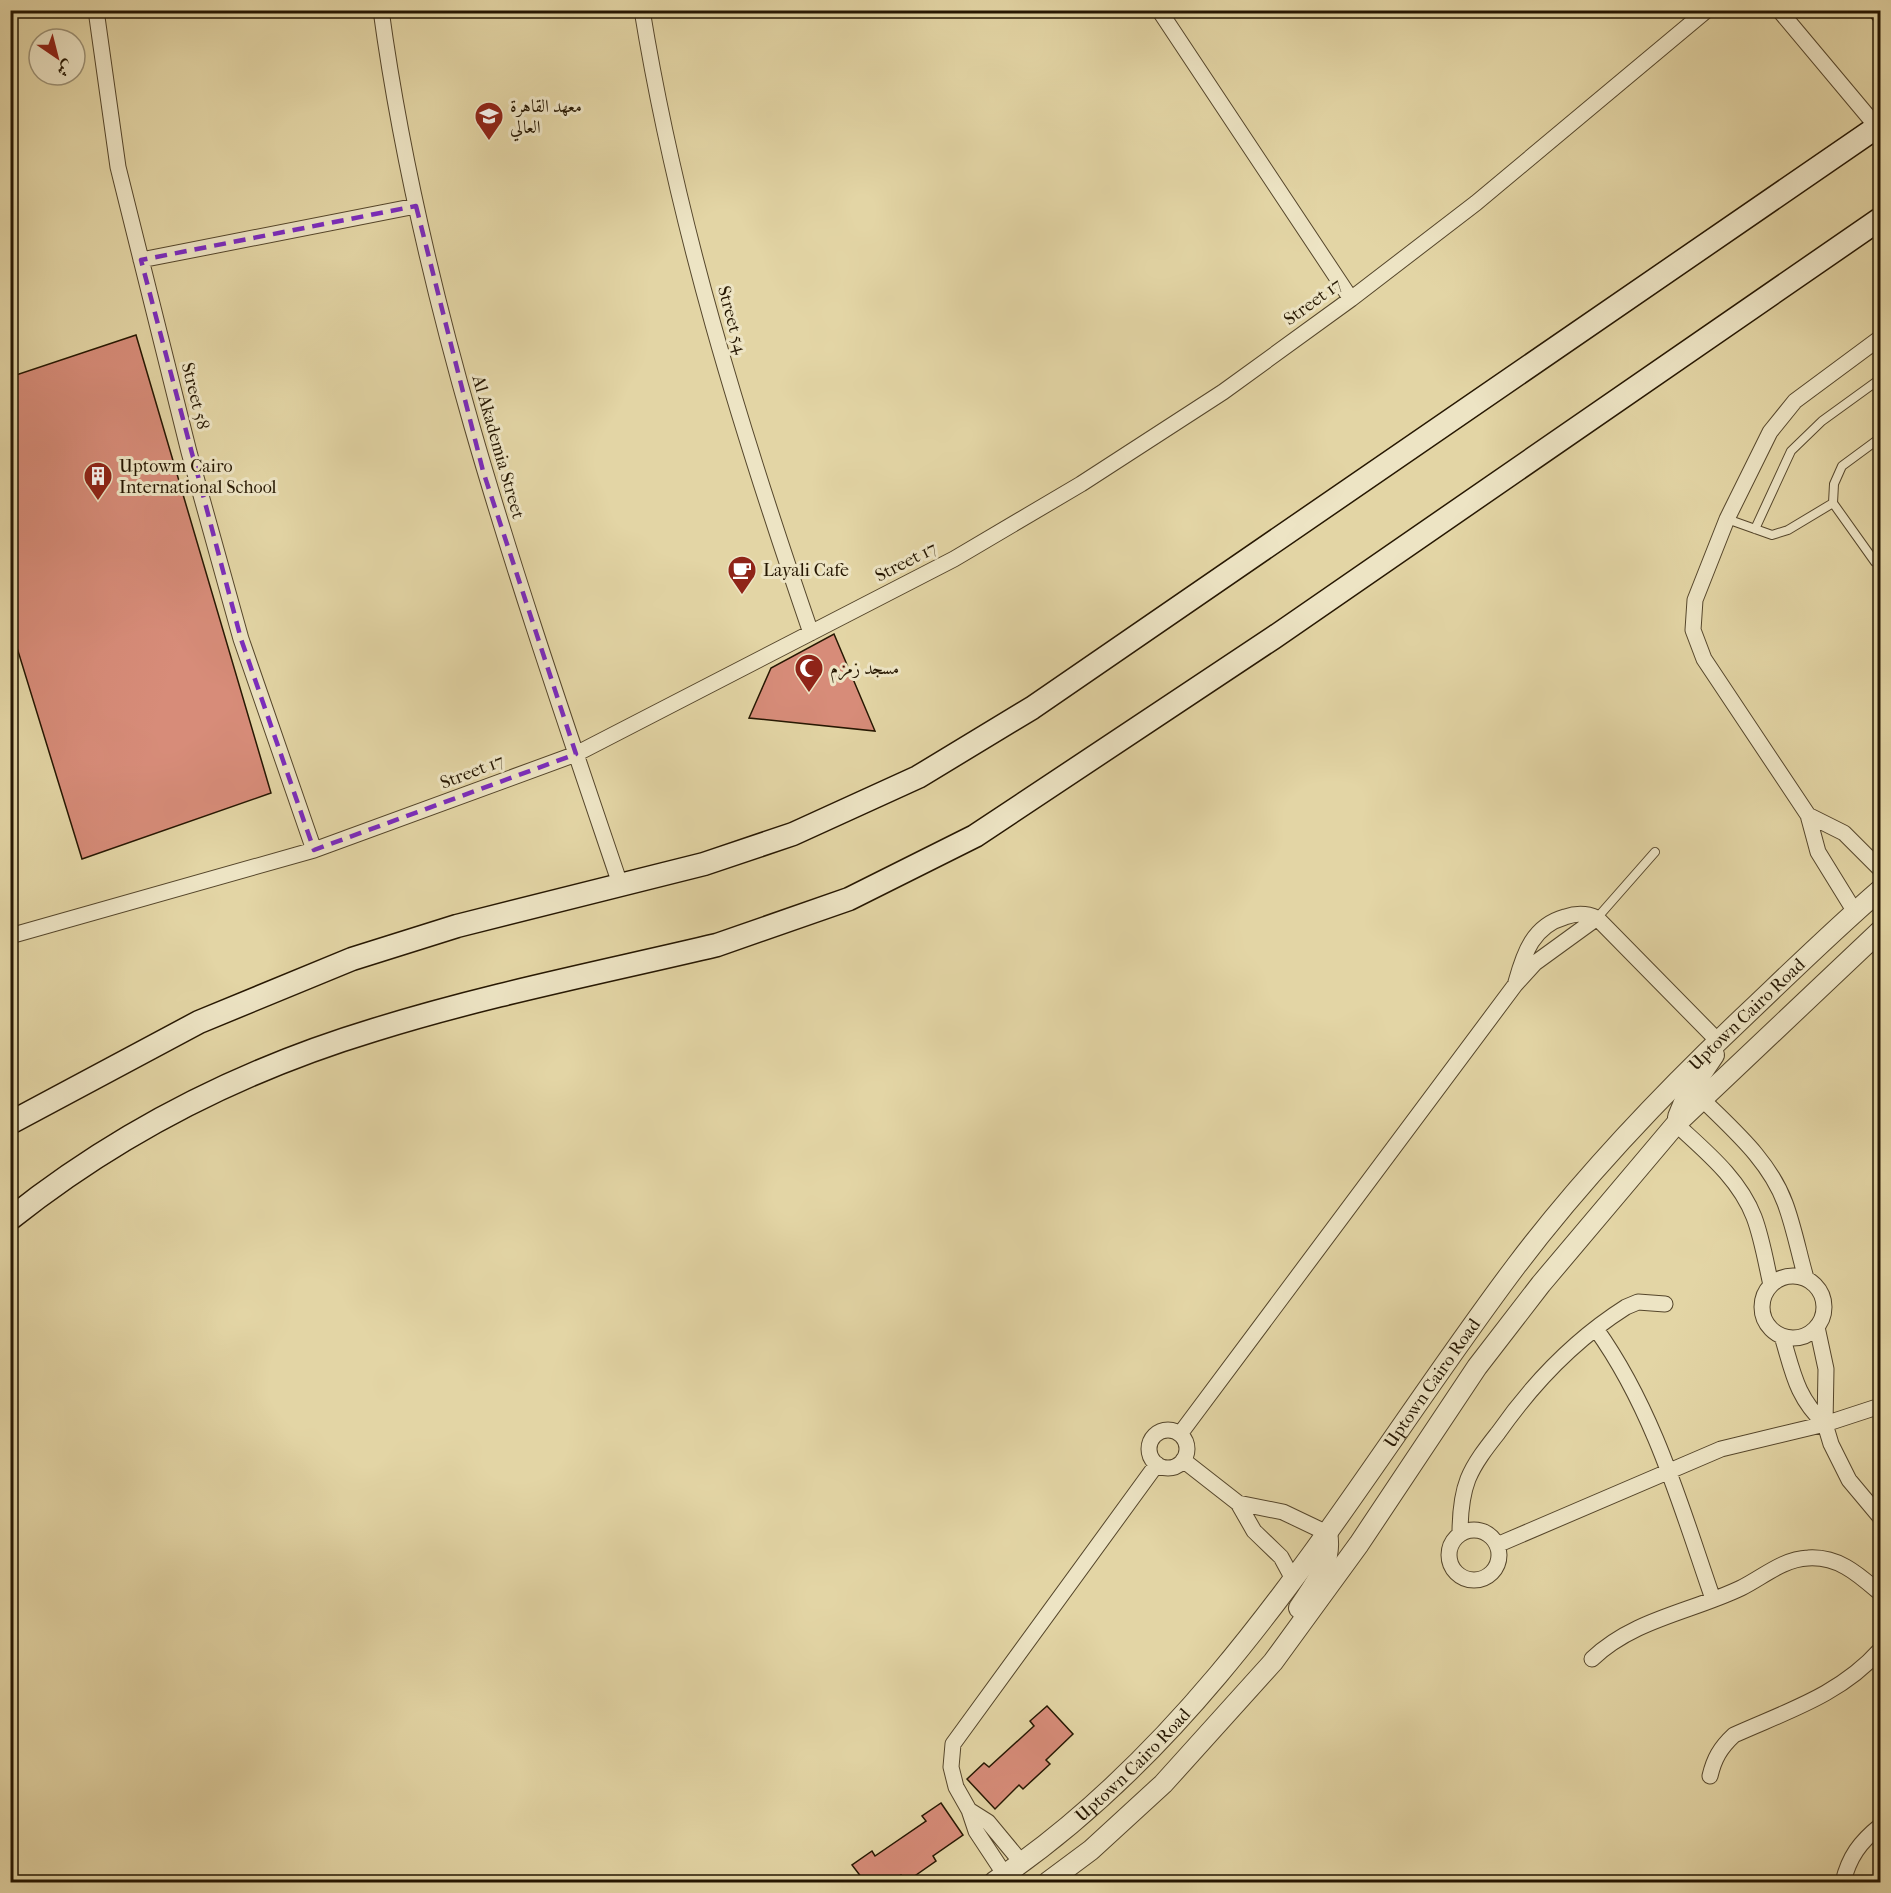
<svg xmlns="http://www.w3.org/2000/svg" width="1891" height="1893" viewBox="0 0 1891 1893" font-family="'IM FELL French Canon',Amiri,serif">
<rect width="100%" height="100%" fill="#e3d5a5"/>
<filter id="stains"><feTurbulence type="fractalNoise" baseFrequency=".00333" numOctaves="4"/><feColorMatrix values="0 0 0 0 .2 0 0 0 0 .09 0 0 0 0 .02 0 0 0 .5 -.17"/></filter>
<radialGradient id="worn" r=".72"><stop offset=".6" stop-color="#630" stop-opacity="0"/><stop offset="1" stop-color="#630" stop-opacity=".3"/></radialGradient>
<path fill="#d78c79" stroke="#261702" stroke-width="1.5" d="M 136,335 L 271,793 L 82,859 L 10,625 L 10,377 Z
M 834,634 L 875,731 L 749,718 L 771,668 Z
M 1047,1706 L 1073,1734 L 1046,1760 L 1050,1764 L 1023,1789 L 1019,1785 L 995,1809 L 967,1779 L 984,1763 L 989,1767 L 1034,1726 L 1030,1721 Z
M 941,1803 L 963,1835 L 933,1856 L 936,1861 L 906,1882 L 901,1875 L 890,1882 L 865,1882 L 852,1865 L 872,1851 L 875,1856 L 926,1821 L 922,1816 Z"/>
<g fill="none" stroke-linecap="round" stroke-linejoin="round">
<g stroke="#55462b" stroke-width="10">
<path id="service" d="M 1880,438 L 1842,466 L 1834,484 L 1833,503 L 1875,562 L 1880,565
M 1727,519 L 1772,535 L 1788,530 L 1833,503
M 1755,529 L 1791,451 L 1822,421 L 1880,379
M 1597,918 L 1655,852"/>
</g>
<g stroke="#55462b" stroke-width="17">
<path id="minor" d="M 96,10 L 118,167 L 189,452 L 241,639 L 314,850
M 381,10 C 422,311 523,597 620,884
M 642,10 C 677,224 741,430 811,633
M 1159,10 L 1351,299
M 1779,10 L 1877,127
M 1875,10 L 1880,16
M 141,260 L 416,206
M 1808,815 L 1844,833 L 1880,869
M 1855,912 L 1818,852 L 1808,815 L 1704,659 L 1693,630 L 1695,600 L 1727,519 L 1770,432 L 1795,401 L 1880,338
M 10,936 L 314,850 L 576,754 L 954,559 L 1081,484 L 1223,392 L 1351,299 L 1476,203 L 1707,10
M 1516,982 C 1524,953 1533,926 1565,917 C 1577,913 1586,913 1597,918 L 1718,1041
M 1702,1099 C 1733,1130 1769,1160 1785,1203 C 1794,1227 1799,1254 1806,1278
M 1676,1124 C 1705,1151 1739,1178 1754,1217 C 1762,1238 1766,1263 1771,1285
M1762 1307a31 31 0 1 1 62 0a31 31 0 1 1-62 0Z
M 1817,1327 L 1826,1369 L 1825,1424 L 1831,1444 L 1849,1480 L 1880,1517
M 1596,1329 C 1654,1410 1681,1507 1713,1599
M 1782,1336 C 1793,1372 1796,1397 1825,1424
M1149 1449a19 19 0 1 1 38 0a19 19 0 1 1-38 0Z
M 1180,1434 L 1515,985 L 1535,963 L 1597,918
M 1183,1460 L 1238,1503 L 1254,1531 L 1281,1557 L 1294,1581
M 1238,1503 L 1283,1512 L 1327,1533
M1449 1555a25 25 0 1 1 50 0a25 25 0 1 1-50 0Z
M 1460,1534 C 1460,1515 1461,1497 1468,1479 C 1475,1462 1487,1447 1498,1433 C 1533,1383 1574,1340 1626,1307 L 1638,1302 L 1665,1304
M 1497,1545 L 1721,1449 L 1825,1424 L 1880,1406
M 1592,1659 C 1634,1619 1691,1612 1741,1588 C 1763,1577 1783,1559 1808,1558 C 1839,1556 1859,1575 1880,1593
M 1710,1776 C 1714,1759 1720,1748 1734,1735 C 1787,1711 1840,1695 1880,1650
M 969,1810 L 988,1822 L 1022,1863
M 1005,1875 L 976,1831 L 969,1810 L 956,1787 L 951,1767 L 953,1744 L 1157,1464
M 1843,1882 C 1849,1857 1860,1842 1880,1826"/>
</g>
<g stroke="#55462b" stroke-width="22">
<g id="tertiary">
<path d="M 1678,1117 L 1687,1095 L 1714,1055"/>
<path d="M 1299,1608 C 1314,1585 1333,1563 1327,1533"/>
<path id="s1" d="M 994,1882 C 1223,1728 1354,1481 1516,1266 C 1587,1172 1667,1089 1752,1009 C 1794,969 1836,928 1880,890"/>
<path d="M 1048,1882 L 1091,1850 L 1163,1784 L 1273,1662 L 1359,1544 L 1477,1367 L 1541,1284 L 1676,1124 L 1880,931"/>
</g>
</g>
<g stroke="#261702" stroke-width="25">
<path id="secondary" d="M 10,1123 L 199,1022 L 352,959 L 457,926 L 704,864 L 793,834 L 918,777 L 1032,708 L 1880,125
M 10,1219 C 118,1133 242,1070 374,1030 C 486,995 603,972 717,945 L 849,899 L 975,836 L 1273,638 L 1880,219"/>
</g>
<use href="#service" stroke="#ede4c4" stroke-width="8"/>
<use href="#minor" stroke="#ede4c4" stroke-width="15"/>
<use href="#tertiary" stroke="#ede4c4" stroke-width="20"/>
<use href="#secondary" stroke="#ede4c4" stroke-width="22"/>
</g>
<path fill="none" stroke="#7b2cbf" stroke-width="4.5" stroke-dasharray="12 8" stroke-linejoin="round" d="M 416,206 L 483,471 L 576,754 L 314,850 L 241,639 L 141,260 Z"/>
<defs>
<g id="university-pin" transform="scale(1.5)"><path d="M0 17L-7.5 6A9.5 9.5 0 1 1 7.5 6Z" fill="#8f2418" stroke="#ede4c4"/><path d="M0-5L7-2L0 1L-7-2ZM-4 1L0 2.5L4 1V4Q0 6-4 4Z" fill="#fff"/></g>
<g id="building-pin" transform="scale(1.5)"><path d="M0 17L-7.5 6A9.5 9.5 0 1 1 7.5 6Z" fill="#8f2418" stroke="#ede4c4"/><path d="M-4-6H4V6H1V3H-1V6H-4ZM-2.5-4.3h1.7v1.8h-1.7ZM.8-4.3h1.7v1.8H.8ZM-2.5-1h1.7V.8h-1.7ZM.8-1h1.7V.8H.8Z" fill="#fff"/></g>
<g id="cafe-pin" transform="scale(1.5)"><path d="M0 17L-7.5 6A9.5 9.5 0 1 1 7.5 6Z" fill="#8f2418" stroke="#ede4c4"/><path d="M-5.5-4.5H6V0H3Q3 3.5 0 3.5H-2.5Q-5.5 3.5-5.5 0ZM3-3.2v2h1.7v-2ZM-6 4.5H4V6H-6Z" fill="#fff"/></g>
<g id="mosque-pin" transform="scale(1.5)"><path d="M0 17L-7.5 6A9.5 9.5 0 1 1 7.5 6Z" fill="#8f2418" stroke="#ede4c4"/><path d="M3.5-4.9A6 6 0 1 0 3.5 4.9A5 5 0 1 1 3.5-4.9Z" fill="#fff"/></g>
</defs>
<g fill-rule="evenodd">
<use href="#university-pin" x="489" y="116"/>
<use href="#building-pin" x="98" y="476"/>
<use href="#cafe-pin" x="742" y="570"/>
<use href="#mosque-pin" x="809" y="668"/>
</g>
<g text-anchor="middle" dominant-baseline="central" stroke-width="6" stroke-linejoin="round" paint-order="stroke">
<g font-size="18" fill="#261702" stroke="#ede4c4" text-anchor="start">
<text x="510" y="106">معهد القاهرة<tspan x="510" dy="21">العالي</tspan></text>
<text x="119" y="466">Uptowm Cairo<tspan x="119" dy="21">International School</tspan></text>
<text x="763" y="570">Layali Cafe</text>
<text x="830" y="668">مسجد زمزم</text>
</g>
<g font-size="18" fill="#261702" stroke="#ede4c4">
<text transform="translate(1313 302) rotate(-36)">Street 17</text>
<text transform="translate(732 320) rotate(75)">Street 54</text>
<text transform="translate(195 396) rotate(76)">Street 58</text>
<text transform="translate(498 447) rotate(74)">Al Akademia Street</text>
<text transform="translate(906 562) rotate(-27)">Street 17</text>
<text transform="translate(472 772) rotate(-21)">Street 17</text>
<text stroke="none"><textPath href="#s1" startOffset="1154">Uptown Cairo Road</textPath></text>
<text stroke="none"><textPath href="#s1" startOffset="668">Uptown Cairo Road</textPath></text>
<text stroke="none"><textPath href="#s1" startOffset="182">Uptown Cairo Road</textPath></text>
</g>
</g>
<rect width="1891" height="1893" fill="none" stroke="#e3d5a5" stroke-width="36"/>
<rect x="12" y="12" width="1867" height="1869" fill="none" stroke="#261702" stroke-width="3"/>
<rect x="18" y="18" width="1855" height="1857" fill="none" stroke="#261702" stroke-width="1.5"/>
<g transform="translate(57 57) rotate(145)"><circle r="28" fill="#ede4c4" stroke="#9d9276" stroke-width="1.5"/>
<path d="M0-4.5L10 22L0 15L-10 22Z" fill="#8f2418"/>
<text y="-9" font-size="16" font-weight="bold" text-anchor="middle" fill="#261702">ش</text>
</g>
<rect width="100%" height="100%" filter="url(#stains)"/>
<rect width="100%" height="100%" fill="url(#worn)"/>
</svg>
